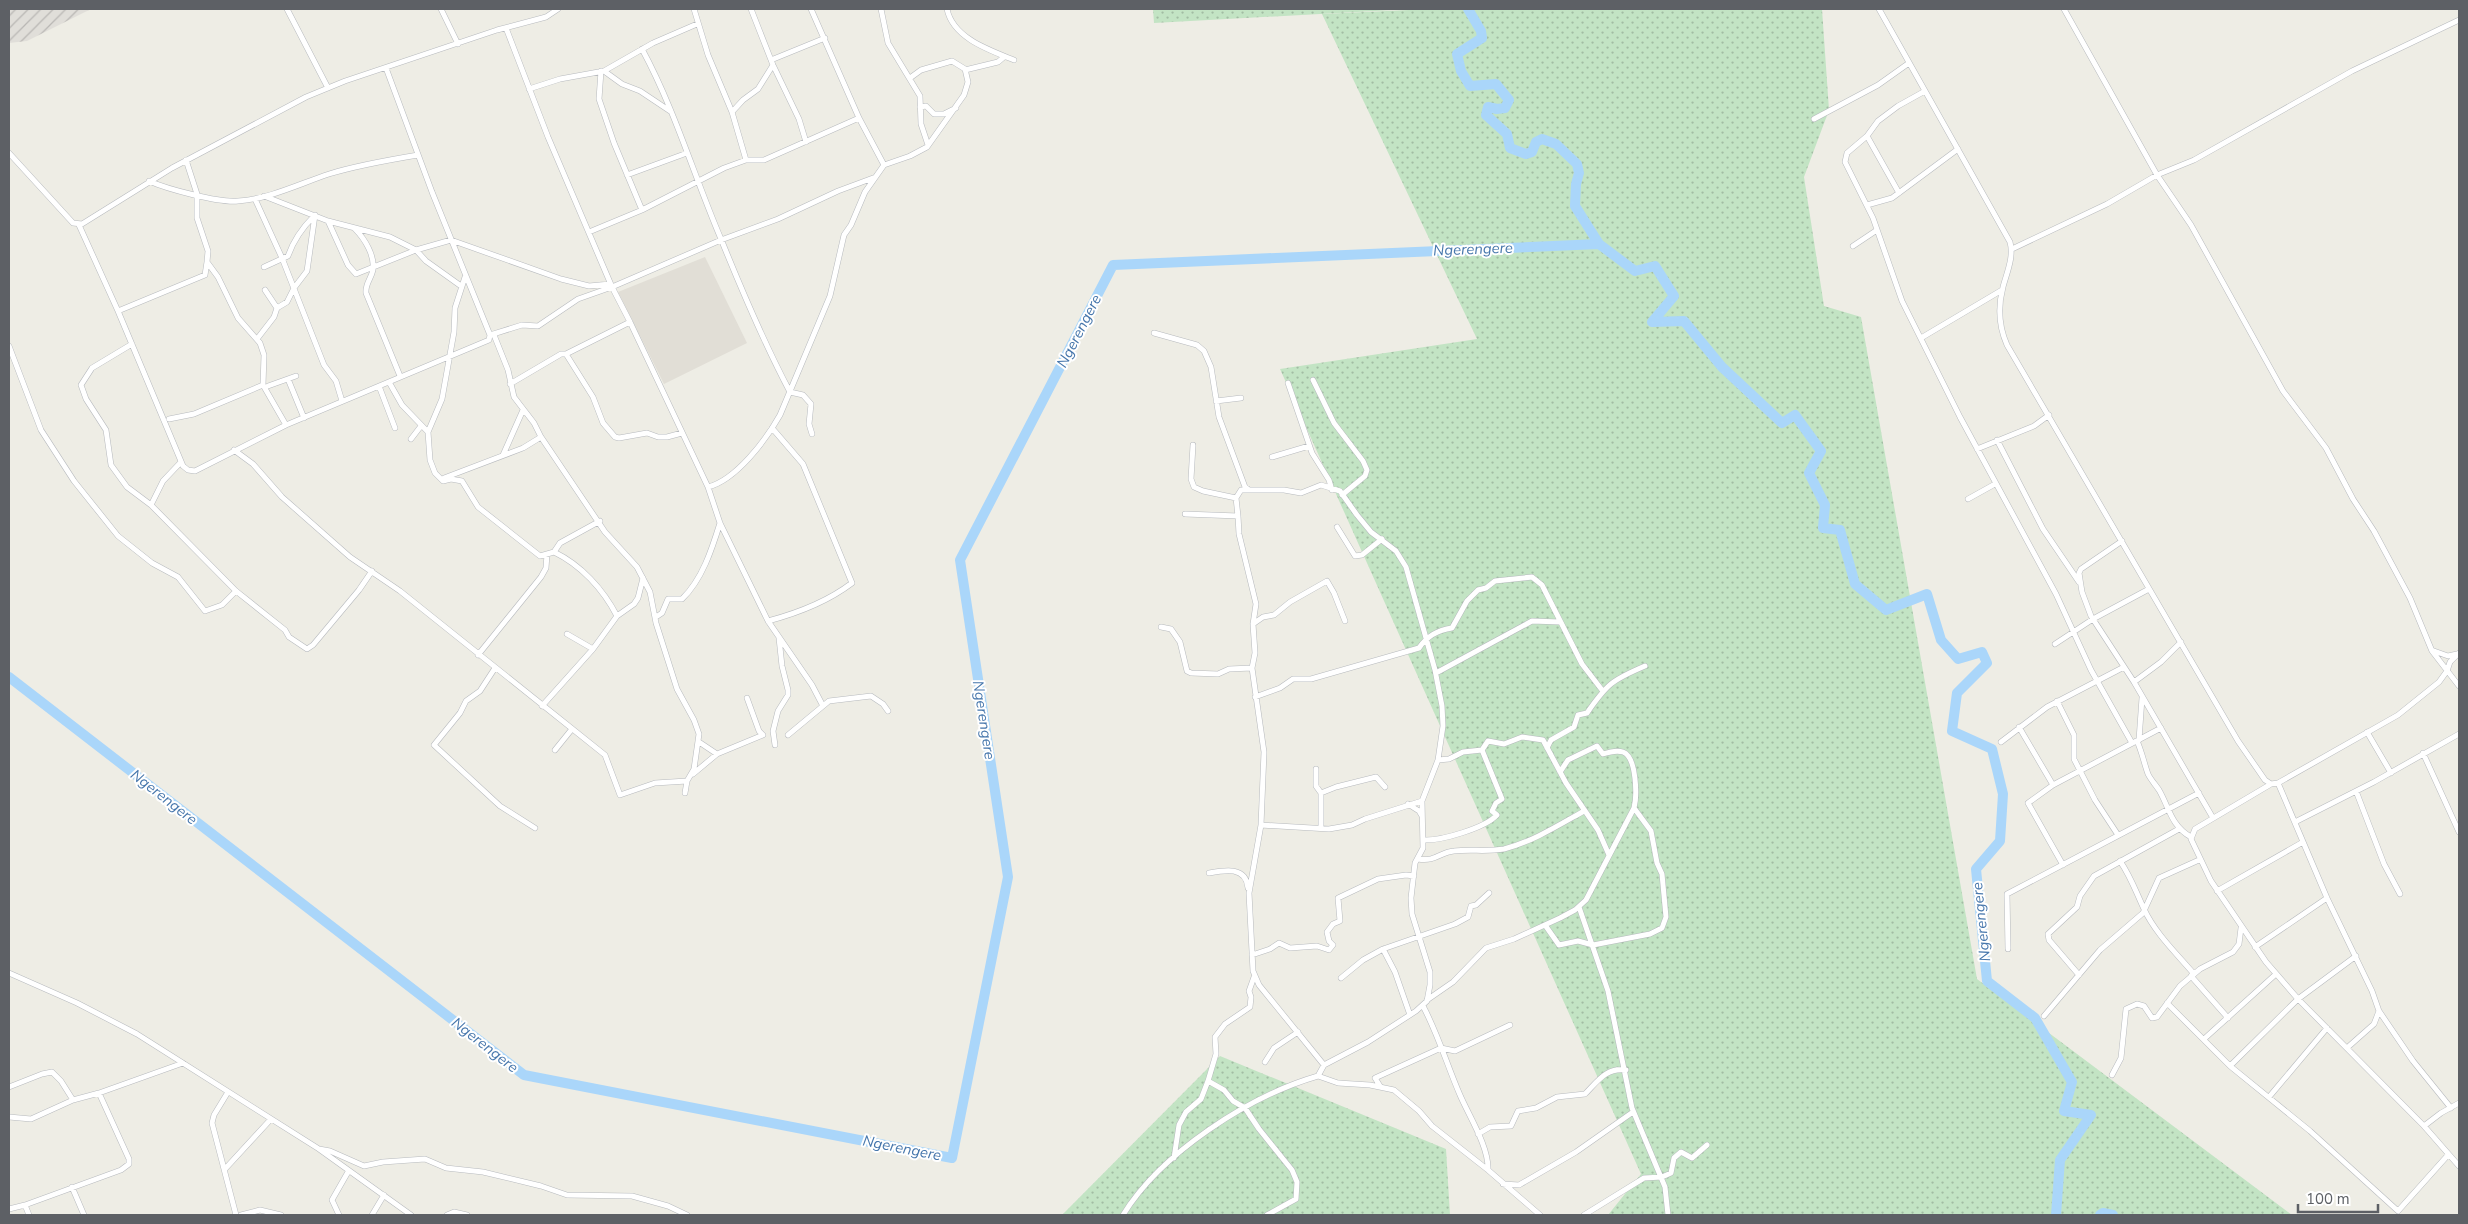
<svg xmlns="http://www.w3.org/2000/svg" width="2468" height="1224" viewBox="0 0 2468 1224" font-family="'Nunito Sans',sans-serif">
<defs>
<pattern id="industrial-furrows" width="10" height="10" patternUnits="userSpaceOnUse" patternTransform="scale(1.25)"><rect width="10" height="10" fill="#e0ded9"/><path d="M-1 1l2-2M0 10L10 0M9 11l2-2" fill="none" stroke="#b9b7b4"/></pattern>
<pattern id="grass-dots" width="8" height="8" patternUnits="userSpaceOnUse" patternTransform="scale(1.25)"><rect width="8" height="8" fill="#c3e4c4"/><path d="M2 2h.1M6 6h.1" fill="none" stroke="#a2bca3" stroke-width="1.8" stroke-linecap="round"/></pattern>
</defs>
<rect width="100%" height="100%" fill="#eeede5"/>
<path fill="url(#industrial-furrows)" d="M 9,9 L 91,9 L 27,41 L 9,43 Z"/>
<path fill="#e1ded6" d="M 705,257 L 747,343 L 664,384 L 618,292 Z"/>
<path fill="url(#grass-dots)" d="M 1153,9 L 1412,9 L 1154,23 Z
M 1430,9 L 1822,9 L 1829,110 L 1804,177 L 1824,306 L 1861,317 L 1977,979 L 2292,1215 L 1608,1215 L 1641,1174 L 1280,369 L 1477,339 L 1322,14 Z
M 1220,1056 L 1446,1149 L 1450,1215 L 1062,1215 Z"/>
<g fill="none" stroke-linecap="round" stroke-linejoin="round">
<path stroke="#aad6fa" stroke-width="10" d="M 1468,9 L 1481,31 L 1482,38 L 1457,54 L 1461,71 L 1470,86 L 1496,84 L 1509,100 L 1505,108 L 1497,109 L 1488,107 L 1486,115 L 1507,134 L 1510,148 L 1526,154 L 1532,152 L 1536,142 L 1542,139 L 1556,144 L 1577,164 L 1579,173 L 1576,184 L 1575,206 L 1599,244
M 9,677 L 524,1075 L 952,1158 L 1008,877 L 960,560 L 1113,265 L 1599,244 L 1635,271 L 1655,266 L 1674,296 L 1652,322 L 1684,321 L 1722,367 L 1782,423 L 1795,415 L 1821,451 L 1809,473 L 1825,505 L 1823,528 L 1840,530 L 1855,584 L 1886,610 L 1927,594 L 1941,640 L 1958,659 L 1982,652 L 1987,663 L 1957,693 L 1952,731 L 1992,749 L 2003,794 L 2000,841 L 1976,869 L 1987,981 L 2035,1018 L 2072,1082 L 2064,1111 L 2091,1115 L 2060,1160 L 2056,1215
M 2100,1215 L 2103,1213 L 2113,1215"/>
<g stroke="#b7babe" stroke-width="6">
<path id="street" d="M 287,9 L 328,88
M 441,9 L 458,44
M 694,9 L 708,55 L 732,112 L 746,160
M 751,9 L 773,65 L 799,119 L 806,142
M 881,9 L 888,43 L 920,96 L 921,124 L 928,145
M 947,9 C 953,38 989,50 1014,60
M 1879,9 L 2010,242 C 2014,257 2007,272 2003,287 C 1998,306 1999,327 2007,345 L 2238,741 L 2265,780 L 2271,784 L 2278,783 L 2398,715 L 2439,682 L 2447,671 L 2450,662 L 2459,653
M 2064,9 L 2157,175 L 2191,225 L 2283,391 L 2326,448 L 2353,499 L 2374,531 L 2410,598 L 2432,651 L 2459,686
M 506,28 L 548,137 L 612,287 L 630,322 L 708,487 L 720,523 L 768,621 L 812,685 L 823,706
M 642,49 C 675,110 694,176 721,239 C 742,291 764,343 790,392 L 803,395 L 811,404 L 809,424 L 812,434
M 771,60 L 825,38
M 386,68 L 432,192 L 490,335
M 965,70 L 998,62 L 1004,57
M 601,71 L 599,99 L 614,143 L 642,210
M 604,71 L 622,84 L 640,91 L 670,111
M 529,89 L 560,79 L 604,71 L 653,43 L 697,24
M 1925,91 L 1898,106 L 1878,121 L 1867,136 L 1847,153 L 1845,162 L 1873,218 L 1902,301 L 1960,417 L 2056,594 L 2091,670 L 2132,743
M 920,107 L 926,106 L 934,114 L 944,114 L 956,108
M 732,112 L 743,100 L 758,89 L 773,65
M 1814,119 L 1878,85 L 1909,63
M 1867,136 L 1899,193
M 9,153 L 73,223 L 82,224 L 172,168 L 306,97 L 345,81 L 497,30 L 546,17 L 558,9
M 186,160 L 197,194 L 197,218 L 208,251 L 207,262 L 218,277 L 238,318 L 260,343 L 264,355 L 263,385 L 286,425
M 884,165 L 910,156 L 927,147 L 964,95 L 968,82 L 965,69 L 952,61 L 921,70 L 910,78
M 627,175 L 687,153
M 149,181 C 167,189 219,203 238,201 C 269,199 299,184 329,174 C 358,165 388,160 418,155
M 264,196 L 328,221 L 390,237 L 416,250 L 426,261 L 461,286
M 255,199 L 282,258 L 324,365 L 336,381 L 342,401
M 1867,205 L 1892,198 L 1958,149
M 328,221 L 348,265 L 356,274 L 416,250 L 451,240 L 561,279 L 589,286 L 610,284
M 79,225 L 118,311 L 183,466 L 188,470 L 195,471 L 286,425 L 489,340 L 490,335 L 522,325 L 538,326 L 578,299 L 612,287 L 721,240 L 778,219 L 838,191 L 873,178
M 355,229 C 365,239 375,256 373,270 C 371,279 365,284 366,293 L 400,376
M 589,232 L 642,210 L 724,168 L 746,160 L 764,160 L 859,118
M 1853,246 L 1877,230
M 2012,249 L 2107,204 L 2157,175 L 2194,160 L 2352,71 L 2459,20
M 264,267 L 288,256 C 294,239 302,228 314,216
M 465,277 L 455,308 L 454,332 L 442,399 L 428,432 L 430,460 L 435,473 L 443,481 L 451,479 L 462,481 L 478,507 L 540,556 L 554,552 C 581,565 603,589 617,616
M 265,290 L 277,308
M 118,311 L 205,275 L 207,262
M 1154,333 L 1197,345 L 1204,351 L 1211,367 L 1219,417 L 1245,487 L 1248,489
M 494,335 L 508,370 L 514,397 L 534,423 L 541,437 L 605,532 L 637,567 L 650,592 L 656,623 L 677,689 L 694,720 L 699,734 L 694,769 L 687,781 L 685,793
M 1921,338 L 2002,290
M 257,339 L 274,317 L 277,308 L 287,302 L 294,288 L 307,271 L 315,215
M 132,344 L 92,368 L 81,385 L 86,399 L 106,430 L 111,465 L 127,487 L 151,505 L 236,591 L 285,630 L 289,637 L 307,649 L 313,645 L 359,590 L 372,571
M 9,346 L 41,430 L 74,481 L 118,536 L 152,563 L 178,577 L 205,611 L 222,605 L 236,591
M 566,354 L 593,397 L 603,423 L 615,437 L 619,438 L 647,433 L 658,437 L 667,437 L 682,433
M 288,379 L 304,418
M 1313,380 L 1334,423 L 1363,461 L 1367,470 L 1365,476 L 1342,495
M 389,382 L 402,405 L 428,432
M 1288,383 L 1312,453 L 1329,480 L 1332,490
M 510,384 L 561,354 L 566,354 L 630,322
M 268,386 L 296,376
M 379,386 L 395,428
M 1216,401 L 1241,398
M 169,419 L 194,414 L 263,385
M 411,439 L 421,426
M 1997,440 L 2043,529 L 2079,582
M 1193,445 L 1191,479 L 1194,487 L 1203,491 L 1236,498
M 1977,449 L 2034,426 L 2049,415
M 234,450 L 253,464 L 282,497 L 350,557 L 400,591 L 605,755 L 620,795 L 655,783 L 687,781
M 503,455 L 523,410
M 1272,457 L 1309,446
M 444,478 L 523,448 L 541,437
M 708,487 C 736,480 766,440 780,415 L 830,296 L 844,235 L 851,225 L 865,192 L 884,165 L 859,118 L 811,9
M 1968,499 L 1995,484
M 151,505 L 163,481 L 181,462
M 1185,514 L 1238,516
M 1337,527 L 1355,556 L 1362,555 L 1382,539
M 2122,541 L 2081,569 L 2079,573 L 2082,592 L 2091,616 L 2134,682 L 2213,818
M 554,552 L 560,543 L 600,521
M 656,617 L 662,613 L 668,599 L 682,599 C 702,580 712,549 720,523
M 768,621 C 798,613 827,602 852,583 L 803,464 L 772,428
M 1253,624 L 1263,617 L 1274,615 L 1290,602 L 1327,581 L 1334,593 L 1345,621
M 1161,627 L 1171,629 L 1180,642 L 1187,671 L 1191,673 L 1218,674 L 1229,669 L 1252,668
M 567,634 L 593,649
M 2055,644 L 2093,619 L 2149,589
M 2434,651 L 2448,656 L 2457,654
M 478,655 L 541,577 L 546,568 L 547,554
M 495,668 L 480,691 L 466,701 L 460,713 L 434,745 L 500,806 L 535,828
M 1436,673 L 1532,621 L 1560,622
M 2134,682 L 2161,662 L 2181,642
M 1255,697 L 1280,688 L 1293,679 L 1311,679 L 1419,648 C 1427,636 1437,630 1452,628 L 1467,601 L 1478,590 L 1486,588 L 1495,581 L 1532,577 L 1542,585 L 1582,664 L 1602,690
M 2057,701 L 2074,735 L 2074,759 L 2095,800 L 2118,835
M 542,706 L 593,649 L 617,616 L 634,604 L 638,598 L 643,578
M 2019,727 L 2053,785
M 2367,732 L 2391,773
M 788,735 L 829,701 L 871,696 L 883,704 L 888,711
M 2139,740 L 2142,698
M 2137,741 C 2142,752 2144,763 2148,774 C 2151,780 2155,784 2159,790 C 2169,807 2171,826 2191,837
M 699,742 L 717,754 L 763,735 L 759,731 L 747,698
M 2001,742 L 2047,707 L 2124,667
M 775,745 L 773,731 L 778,711 L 788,695 L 788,690 L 782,666 L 779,638
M 1547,748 L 1551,740 L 1574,727 L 1578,715 L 1587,713 C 1607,684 1612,680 1645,666
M 555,750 L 572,729
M 2423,753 L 2459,832
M 1438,760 L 1449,759 L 1463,752 L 1482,750 L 1488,741 L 1504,744 L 1522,737 L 1543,740 L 1566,783 L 1598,830 L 1609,855
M 1316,769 L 1316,786 L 1321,793 L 1321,828
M 693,774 L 717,754
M 2278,783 L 2327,898 L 2372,991 L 2379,1011 L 2374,1024 L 2348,1047
M 2271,784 L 2195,829 L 2191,839 L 2211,881 L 2266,962 L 2298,999 L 2424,1126 L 2459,1166
M 2356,791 L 2384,864 L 2400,894
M 1321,793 L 1336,787 L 1376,777 L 1385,787
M 1408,804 L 1419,811 L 1422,816
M 2295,822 L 2374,782 L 2459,734
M 1261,825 L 1329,829 L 1352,825 L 1365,819 L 1422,801
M 1423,840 C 1441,841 1485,828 1497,815 L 1492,811 L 1496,803 L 1502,799 L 1482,750
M 1418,859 C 1436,862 1440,852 1454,851 C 1471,849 1487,852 1504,849 C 1532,842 1559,825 1584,811
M 2120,861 C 2131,877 2136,892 2144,909 C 2155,933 2177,954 2194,974
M 2063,865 L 2028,803 L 2053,785 L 2161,728
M 1209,873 C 1225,870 1246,866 1248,888
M 2217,891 L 2303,842
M 1579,907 L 1608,991 L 1632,1108 L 1665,1187 L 1668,1215
M 1545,925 L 1559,945 L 1578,941 L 1593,945 L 1650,934 L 1662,928 L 1666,917 L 1662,874 L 1657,863 L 1651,831 L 1634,808
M 2255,947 L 2327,898
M 1383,949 L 1395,972 L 1410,1015
M 2008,949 L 2007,894 L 2199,793
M 1252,955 L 1270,949 L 1279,943 L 1290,948 L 1317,946 L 1329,950 L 1333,945 L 1329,941 L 1327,932 L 1333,924 L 1340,921 L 1338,898 L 1378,879 L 1406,875 L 1414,876
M 9,973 L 77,1003 L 137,1034 L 319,1149 L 411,1215
M 2079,975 L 2049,940 L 2048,934 L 2077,907 L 2080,896 L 2094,876 L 2179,829
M 2191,976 L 2228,1018
M 1341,978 L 1363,960 L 1383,949 L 1455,924 L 1468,917 L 1471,906 L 1476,905 L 1489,893
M 1427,1000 L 1453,982 L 1486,948 L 1514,939 L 1560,918 L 1575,910 L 1586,900 L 1634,808 C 1637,797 1637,757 1623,752 C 1617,750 1609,752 1603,754 L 1597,746 L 1568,760 L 1560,772
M 2167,1003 L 2230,1066 L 2310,1131 L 2398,1211 L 2448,1155
M 1423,1006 C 1438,1034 1447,1065 1460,1095 C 1469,1116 1489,1147 1488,1170
M 2379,1011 L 2413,1061 L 2451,1108
M 2044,1016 L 2100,950 L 2143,913 L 2159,878 L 2199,860
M 2204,1039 L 2276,974
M 1265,1062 L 1274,1048 L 1298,1032
M 2230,1066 L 2298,999 L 2356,956
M 2112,1075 L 2121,1058 L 2126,1009 L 2137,1004 L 2144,1006 L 2152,1018 L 2157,1017 L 2180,986 L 2200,969 L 2233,952 L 2239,944 L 2241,928
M 1318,1076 L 1324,1065 L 1368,1042 L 1416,1011 L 1427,1001 L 1430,985 L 1430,972 L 1412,914 L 1411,898 L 1415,863 L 1423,848 L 1422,801 L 1438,760 L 1443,726 L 1442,706 L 1435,670 L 1406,567 L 1396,551 L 1371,532 L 1357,515 L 1340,491 L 1321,485 L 1301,493 L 1284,490 L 1241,490 L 1236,498 L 1238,516 L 1239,534 L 1256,604 L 1253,624 L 1255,653 L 1252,668 L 1264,752 L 1261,825 L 1249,893 L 1253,971 L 1259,985 L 1324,1065
M 1208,1081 L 1224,1090 L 1233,1101 L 1245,1108 L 1259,1129 L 1292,1170 L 1297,1182 L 1296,1199 L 1267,1215
M 1380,1086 L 1375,1078 L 1441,1048 L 1455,1051 L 1510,1025
M 9,1087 L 42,1074 L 52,1072 L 61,1081 L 73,1100
M 228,1092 L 214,1115 L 212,1123 L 236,1215
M 2269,1097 L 2327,1028
M 9,1117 L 31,1119 L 73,1100 L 99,1093 L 183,1063
M 2424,1126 L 2441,1113 L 2459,1103
M 1478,1134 L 1490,1127 L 1511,1126 L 1518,1111 L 1536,1108 L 1557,1097 L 1585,1094 C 1597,1082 1606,1067 1626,1070
M 319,1149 L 330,1151 L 364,1166 L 383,1162 L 425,1159 L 446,1168 L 483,1172 L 541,1186 L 567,1195 L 632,1196 L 668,1206 L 687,1215
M 1174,1158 L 1179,1125 L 1186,1112 L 1201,1099 L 1208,1081 L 1216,1054 L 1215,1037 L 1225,1024 L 1250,1007 L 1251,997 L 1249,991 L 1254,977
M 225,1169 L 271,1119
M 1503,1184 L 1519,1185 L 1576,1152 L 1633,1112
M 72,1187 L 84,1215
M 9,1209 L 25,1205
M 29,1215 L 25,1205 L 121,1170 L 129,1164 L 129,1159 L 99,1093
M 241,1215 L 260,1210 L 281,1215
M 339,1215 L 332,1200 L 348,1172
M 372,1215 L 384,1195
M 447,1215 L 454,1212 L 467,1215
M 1123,1215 C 1161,1153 1249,1096 1318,1076 L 1338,1083 L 1370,1085 L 1394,1090 L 1419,1111 L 1432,1126 L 1488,1170 L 1540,1215
M 1584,1215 L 1644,1178 L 1662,1177 L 1671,1173 L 1674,1158 L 1681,1152 L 1692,1158 L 1707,1145"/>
</g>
<use href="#street" stroke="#fff" stroke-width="5"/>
</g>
<g text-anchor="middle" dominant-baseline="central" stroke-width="4" stroke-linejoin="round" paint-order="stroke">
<g font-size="15" font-style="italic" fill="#4777ac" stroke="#fff">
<text transform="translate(1473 249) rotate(-2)">Ngerengere</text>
<text transform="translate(1079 331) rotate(-63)">Ngerengere</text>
<text transform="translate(984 720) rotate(81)">Ngerengere</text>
<text transform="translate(164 797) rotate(38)">Ngerengere</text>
<text transform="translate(1981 922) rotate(-96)">Ngerengere</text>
<text transform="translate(485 1045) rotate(38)">Ngerengere</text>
<text transform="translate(902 1148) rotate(11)">Ngerengere</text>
</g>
</g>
<rect width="2468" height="1224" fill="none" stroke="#5d6065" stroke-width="20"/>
<path d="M2298 1204v8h80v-8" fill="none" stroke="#5d6065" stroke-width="2.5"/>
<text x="2306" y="1204" font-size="15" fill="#5d6065" stroke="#ffffff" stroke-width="4" paint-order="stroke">100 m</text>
</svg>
